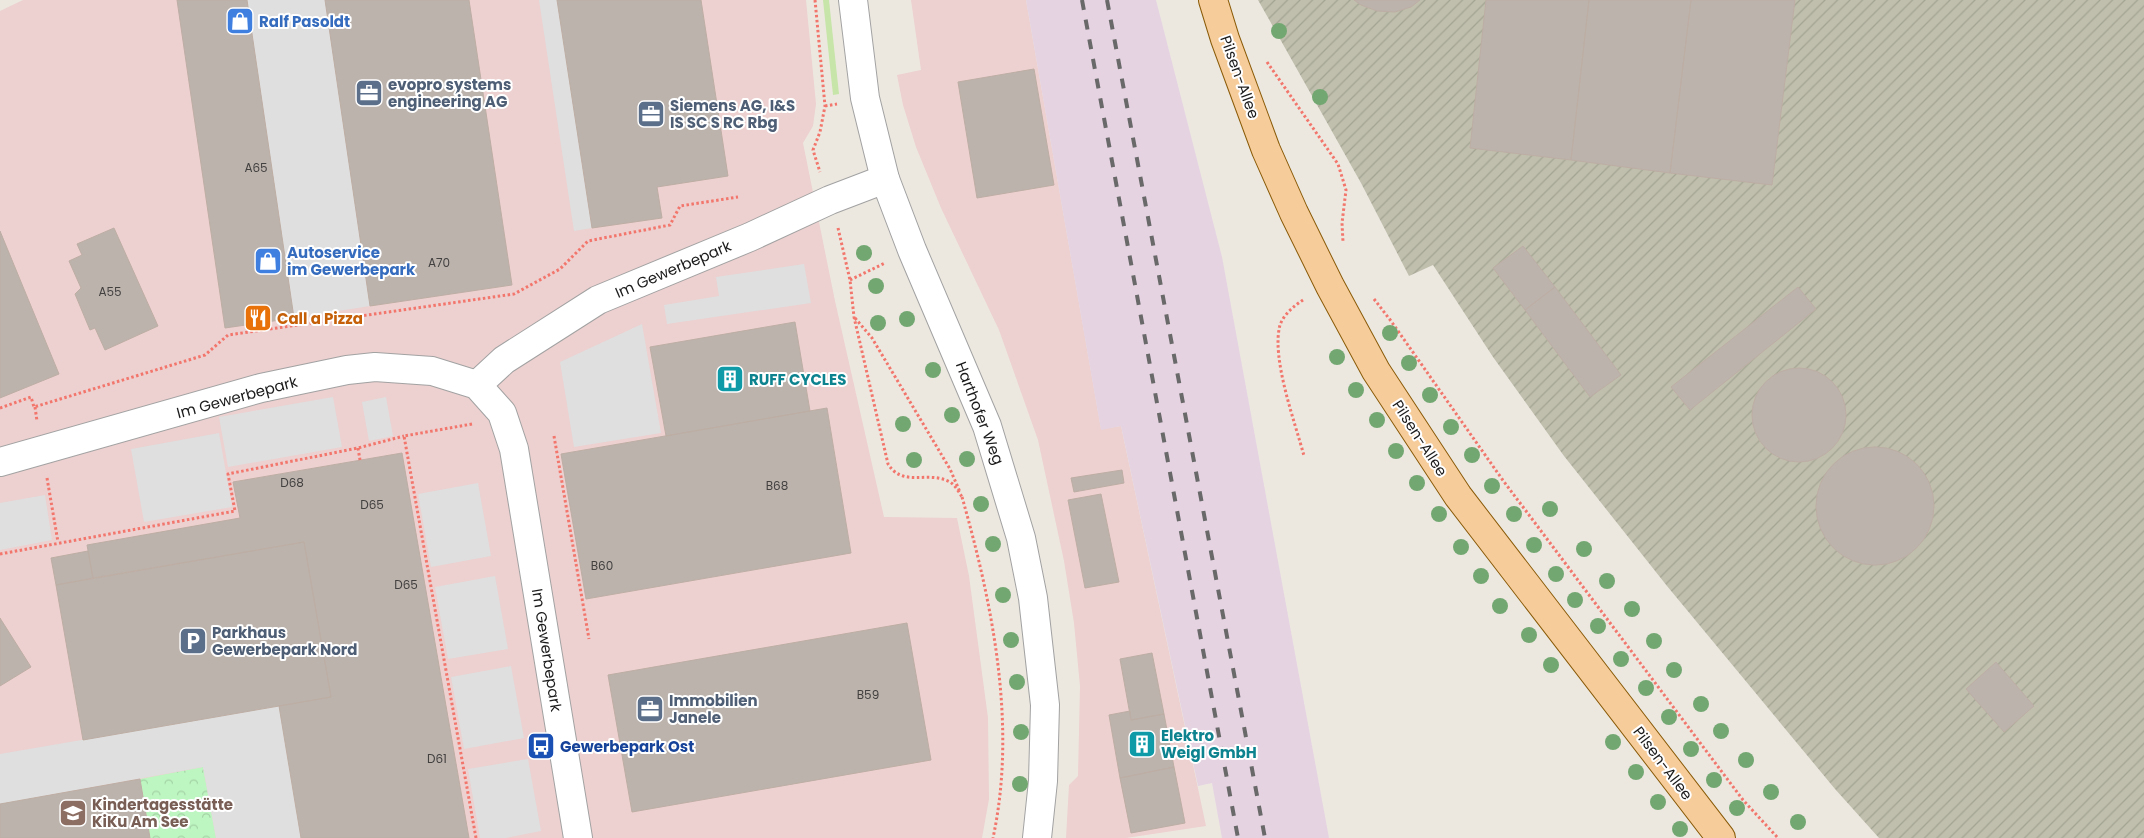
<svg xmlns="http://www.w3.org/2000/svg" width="2144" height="838" viewBox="0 0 2144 838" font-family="Poppins,sans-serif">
<defs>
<pattern id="construction-furrows" width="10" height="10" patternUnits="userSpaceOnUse" patternTransform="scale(1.25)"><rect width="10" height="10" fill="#c0bfad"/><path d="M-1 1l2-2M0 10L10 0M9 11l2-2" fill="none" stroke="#a4a494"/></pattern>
<pattern id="park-crowns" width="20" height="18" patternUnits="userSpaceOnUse" patternTransform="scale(1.25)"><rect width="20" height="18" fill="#bef6c1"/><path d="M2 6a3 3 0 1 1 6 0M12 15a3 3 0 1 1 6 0" fill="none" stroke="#a3d2a5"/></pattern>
</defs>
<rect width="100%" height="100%" fill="#ece8e0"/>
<path fill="#edd0d0" d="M 23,0 L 806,0 L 816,104 L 813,126 L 803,143 L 835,301 L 884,517 L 957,518 L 969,576 L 988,718 L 989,799 L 982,838 L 0,838 L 0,11 Z
M 911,0 L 1026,0 L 1101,429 L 1121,426 L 1206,826 L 1126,838 L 1066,838 L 1069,785 L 1078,776 L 1080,686 L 1074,623 L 1064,561 L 1038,440 L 999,330 L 941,208 L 916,147 L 903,105 L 897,75 L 921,70 Z"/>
<path fill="#e5d3e2" d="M 1026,0 L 1156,0 L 1222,257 L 1329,838 L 1222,838 L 1212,783 L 1198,786 L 1121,426 L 1101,430 Z"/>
<path fill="url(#construction-furrows)" d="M 1258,0 L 2144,0 L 2144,838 L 1879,838 L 1835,789 L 1667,586 L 1564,456 L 1493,357 L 1433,265 L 1409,276 L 1361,183 Z"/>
<path fill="#c7e5a8" d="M 823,0 L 829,0 L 839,94 L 833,95 Z"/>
<path fill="url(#park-crowns)" d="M 203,767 L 216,838 L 150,838 L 140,779 Z"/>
<path fill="#dfdfdf" d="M 247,0 L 325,0 L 370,306 L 294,318 Z
M 539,0 L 557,0 L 592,228 L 574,231 Z
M 804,264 L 811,303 L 667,324 L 664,305 L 719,296 L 716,277 Z
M 642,324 L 661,433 L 574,447 L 560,362 Z
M 333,397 L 342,447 L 228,467 L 219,417 Z
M 386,397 L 393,436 L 369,441 L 362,402 Z
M 219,433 L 232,507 L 144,522 L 131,449 Z
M 478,483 L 491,556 L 431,567 L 418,494 Z
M 45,495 L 52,540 L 0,550 L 0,503 Z
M 495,576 L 508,649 L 448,659 L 435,587 Z
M 511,666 L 524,738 L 464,749 L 451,677 Z
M 279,706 L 301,838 L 216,838 L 203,767 L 0,804 L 0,754 Z
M 528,759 L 541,831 L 506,838 L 480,838 L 468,769 Z"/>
<path fill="#bcb3ad" stroke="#bdaea4" d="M 177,0 L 247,0 L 294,318 L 225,328 Z
M 325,0 L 469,0 L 512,285 L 370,306 Z
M 557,0 L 701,0 L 728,176 L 657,187 L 662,218 L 592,228 Z
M 1354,0 L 1420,0 L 1411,7 L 1395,12 L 1377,11 L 1361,5 Z
M 1486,0 L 1589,0 L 1571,160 L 1470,148 Z
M 1589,0 L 1691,0 L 1670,173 L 1571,160 Z
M 1691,0 L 1795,0 L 1772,185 L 1670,173 Z
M 1034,69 L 1054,185 L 977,198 L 958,82 Z
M 114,228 L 158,326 L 105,350 L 95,328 L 90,330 L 75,294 L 81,288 L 69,261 L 82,255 L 77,244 Z
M 0,231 L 59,374 L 0,398 Z
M 1523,246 L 1555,287 L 1525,310 L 1493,268 Z
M 1555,287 L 1621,375 L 1590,397 L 1525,310 Z
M 1798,287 L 1816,309 L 1690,410 L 1671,387 Z
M 795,322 L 810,411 L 666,436 L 650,347 Z
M1752 415a47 47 0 1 1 94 0a47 47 0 1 1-94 0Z
M 827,408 L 851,553 L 586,599 L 561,454 Z
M1816 506a59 59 0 1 1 118 0a59 59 0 1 1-118 0Z
M 402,453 L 469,838 L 301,838 L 279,706 L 331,697 L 304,542 L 93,578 L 87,545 L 240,518 L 233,482 Z
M 1122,470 L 1124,483 L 1074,492 L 1071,478 Z
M 1101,494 L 1119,582 L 1085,588 L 1068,500 Z
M 304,542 L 331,697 L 83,740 L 56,585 Z
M 88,551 L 93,578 L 56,585 L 51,558 Z
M 0,618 L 31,667 L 0,686 Z
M 907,623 L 931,760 L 632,812 L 608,675 Z
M 1152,653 L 1164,714 L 1131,720 L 1120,659 Z
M 1996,662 L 2034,706 L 2004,732 L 1966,689 Z
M 1130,711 L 1131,720 L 1164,714 L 1174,767 L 1120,778 L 1109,715 Z
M 1174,767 L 1185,823 L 1131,833 L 1120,778 Z
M 140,779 L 150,838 L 0,838 L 0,804 Z"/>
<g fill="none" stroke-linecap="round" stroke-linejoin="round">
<g stroke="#a2a2a2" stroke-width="30">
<path id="minor" d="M 477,385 L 504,360 L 598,300 L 750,237 L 830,200 L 885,179
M 0,462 L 261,388 L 347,370 L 375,367 L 432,371 L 477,385 L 502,413 L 514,449 L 578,838"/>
</g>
<g stroke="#a2a2a2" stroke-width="30">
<path id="tertiary" d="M 853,0 L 865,98 L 885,179 L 912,250 L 987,426 L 1021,538 L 1033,598 L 1045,705 L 1043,781 L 1037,838"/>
</g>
<g stroke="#8a5b08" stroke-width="30">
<path id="primary" d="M 1213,0 L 1225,39 L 1266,150 L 1294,213 L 1330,286 L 1376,371 L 1458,496 L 1721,838"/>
</g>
<path stroke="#f2766c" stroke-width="3" stroke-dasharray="2.5 2.5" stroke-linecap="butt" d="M 815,0 L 825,106 L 820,132 L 813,150 L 820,172
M 1267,62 L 1338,164 L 1346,190 L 1342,223 L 1343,242
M 825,106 L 837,104
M 838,228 L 850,280 L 854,317 L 888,464 C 903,488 928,470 950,482 C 955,485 959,492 962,497
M 850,280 L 885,263
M 1374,299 L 1391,321 L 1502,479 L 1743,800 L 1778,838
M 1303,300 C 1294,306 1284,314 1280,325 C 1271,358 1295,422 1304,456
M 855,318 L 872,338 L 950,469 L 960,492
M 35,407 L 37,421
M 0,408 L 31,397 L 34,407 L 205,355 L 228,335 L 514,294 L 560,269 L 588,241 L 670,225 L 680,206 L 738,197
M 472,424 L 404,436 L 476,838
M 554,436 L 589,639
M 358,448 L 360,460
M 47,478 L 58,542
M 962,497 C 993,606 1017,726 993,838
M 0,554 L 235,511 L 228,474 L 358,448 L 404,436"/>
<use href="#minor" stroke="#fff" stroke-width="28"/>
<use href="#tertiary" stroke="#fff" stroke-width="28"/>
<use href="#primary" stroke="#f6cc9b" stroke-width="28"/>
<path stroke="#696969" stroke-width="4" stroke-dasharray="10 10" stroke-linecap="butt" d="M 1082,0 L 1238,838
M 1107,0 L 1265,838"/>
</g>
<g fill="#73a771">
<circle cx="1279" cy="31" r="8"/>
<circle cx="1320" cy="97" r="8"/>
<circle cx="864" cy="253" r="8"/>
<circle cx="876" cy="286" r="8"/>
<circle cx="907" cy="319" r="8"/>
<circle cx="878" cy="323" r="8"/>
<circle cx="1390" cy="333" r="8"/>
<circle cx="1337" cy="357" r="8"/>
<circle cx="1409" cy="363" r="8"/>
<circle cx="933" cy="370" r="8"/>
<circle cx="1356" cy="390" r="8"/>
<circle cx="1430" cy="395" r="8"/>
<circle cx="952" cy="415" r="8"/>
<circle cx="1377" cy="420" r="8"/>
<circle cx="903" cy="424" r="8"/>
<circle cx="1451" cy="427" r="8"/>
<circle cx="1396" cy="451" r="8"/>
<circle cx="1472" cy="455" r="8"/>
<circle cx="967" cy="459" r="8"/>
<circle cx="914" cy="460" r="8"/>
<circle cx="1417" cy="483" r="8"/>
<circle cx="1492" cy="486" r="8"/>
<circle cx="981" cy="504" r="8"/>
<circle cx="1550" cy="509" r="8"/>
<circle cx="1439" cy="514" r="8"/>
<circle cx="1514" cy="514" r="8"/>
<circle cx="993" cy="544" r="8"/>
<circle cx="1534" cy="545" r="8"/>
<circle cx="1461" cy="547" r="8"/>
<circle cx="1584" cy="549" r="8"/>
<circle cx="1556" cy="574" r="8"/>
<circle cx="1481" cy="576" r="8"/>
<circle cx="1607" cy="581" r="8"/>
<circle cx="1003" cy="595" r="8"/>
<circle cx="1575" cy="600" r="8"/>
<circle cx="1500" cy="606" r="8"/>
<circle cx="1632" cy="609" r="8"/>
<circle cx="1598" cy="626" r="8"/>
<circle cx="1529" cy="635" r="8"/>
<circle cx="1011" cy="640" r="8"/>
<circle cx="1654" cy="641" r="8"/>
<circle cx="1621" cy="659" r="8"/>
<circle cx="1551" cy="665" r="8"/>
<circle cx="1674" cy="670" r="8"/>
<circle cx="1017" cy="682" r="8"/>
<circle cx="1646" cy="688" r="8"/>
<circle cx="1701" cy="704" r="8"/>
<circle cx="1669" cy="717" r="8"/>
<circle cx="1721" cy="731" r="8"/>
<circle cx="1021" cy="732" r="8"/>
<circle cx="1613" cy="742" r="8"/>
<circle cx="1691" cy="749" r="8"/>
<circle cx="1746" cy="760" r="8"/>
<circle cx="1636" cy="772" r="8"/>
<circle cx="1714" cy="780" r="8"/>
<circle cx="1020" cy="784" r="8"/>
<circle cx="1771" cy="792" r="8"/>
<circle cx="1658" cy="802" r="8"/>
<circle cx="1737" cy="808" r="8"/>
<circle cx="1798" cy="822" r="8"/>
<circle cx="1680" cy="829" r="8"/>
</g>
<defs>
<g id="shop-square" transform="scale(1.4375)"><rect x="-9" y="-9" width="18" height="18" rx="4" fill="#3f7fe0" stroke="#fff"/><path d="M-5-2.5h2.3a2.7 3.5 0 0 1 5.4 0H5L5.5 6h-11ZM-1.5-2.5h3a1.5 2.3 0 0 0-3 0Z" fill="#fff"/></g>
<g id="office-square" transform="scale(1.4375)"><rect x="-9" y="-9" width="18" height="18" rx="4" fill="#5c6f8a" stroke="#fff"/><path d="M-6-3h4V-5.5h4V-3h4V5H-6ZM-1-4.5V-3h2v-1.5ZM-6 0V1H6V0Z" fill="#fff"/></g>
<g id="restaurant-square" transform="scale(1.4375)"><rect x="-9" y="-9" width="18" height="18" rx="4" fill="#e8710a" stroke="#fff"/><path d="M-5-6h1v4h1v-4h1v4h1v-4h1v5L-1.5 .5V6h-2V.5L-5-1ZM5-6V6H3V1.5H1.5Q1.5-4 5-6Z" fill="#fff"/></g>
<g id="building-square" transform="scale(1.4375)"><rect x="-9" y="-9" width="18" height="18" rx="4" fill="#0f9aa8" stroke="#fff"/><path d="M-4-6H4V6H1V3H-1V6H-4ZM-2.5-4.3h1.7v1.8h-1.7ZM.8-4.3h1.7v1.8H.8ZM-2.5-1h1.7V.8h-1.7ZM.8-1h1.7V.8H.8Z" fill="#fff"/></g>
<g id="parking-square" transform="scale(1.4375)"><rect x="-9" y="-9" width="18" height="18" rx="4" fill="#5c6f8a" stroke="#fff"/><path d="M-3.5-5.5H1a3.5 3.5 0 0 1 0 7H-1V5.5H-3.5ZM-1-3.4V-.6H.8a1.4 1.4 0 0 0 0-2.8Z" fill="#fff"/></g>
<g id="bus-square" transform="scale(1.4375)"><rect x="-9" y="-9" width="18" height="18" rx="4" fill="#1a4fb4" stroke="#fff"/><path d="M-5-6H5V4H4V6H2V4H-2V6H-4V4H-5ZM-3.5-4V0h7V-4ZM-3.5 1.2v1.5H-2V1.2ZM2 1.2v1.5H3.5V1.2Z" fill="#fff"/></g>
<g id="school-square" transform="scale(1.4375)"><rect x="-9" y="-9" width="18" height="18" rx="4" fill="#8d6e63" stroke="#fff"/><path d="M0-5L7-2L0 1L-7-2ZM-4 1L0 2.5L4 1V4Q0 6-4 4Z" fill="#fff"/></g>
</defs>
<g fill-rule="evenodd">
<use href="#shop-square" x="240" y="21"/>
<use href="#office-square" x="369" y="93"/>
<use href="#office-square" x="651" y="114"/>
<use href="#shop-square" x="268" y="261"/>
<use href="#restaurant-square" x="258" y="318"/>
<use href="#building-square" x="730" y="379"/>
<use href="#parking-square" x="193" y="641"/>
<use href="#office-square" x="650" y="709"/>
<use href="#building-square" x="1142" y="744"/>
<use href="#bus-square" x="541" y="746"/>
<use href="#school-square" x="73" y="813"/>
</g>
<g text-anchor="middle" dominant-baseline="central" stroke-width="4" stroke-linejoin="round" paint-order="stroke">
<g font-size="12" fill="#434140">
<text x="256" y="167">A65</text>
<text x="439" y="262">A70</text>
<text x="110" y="291">A55</text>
<text x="292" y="482">D68</text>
<text x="777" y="485">B68</text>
<text x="372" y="504">D65</text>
<text x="602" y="565">B60</text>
<text x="406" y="584">D65</text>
<text x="868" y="694">B59</text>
<text x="437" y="758">D61</text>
</g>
<g font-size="15" font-weight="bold" fill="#366cbe" stroke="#fff" text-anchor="start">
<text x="259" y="21">Ralf Pasoldt</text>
<text x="287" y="252">Autoservice<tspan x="287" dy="17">im Gewerbepark</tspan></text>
</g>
<g font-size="15" fill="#1b1b1b" stroke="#fff">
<text transform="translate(1240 77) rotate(70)">Pilsen-Allee</text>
<text transform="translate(673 269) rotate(-23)">Im Gewerbepark</text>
<text transform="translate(237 397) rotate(-15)">Im Gewerbepark</text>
<text transform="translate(980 413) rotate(69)">Harthofer Weg</text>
<text transform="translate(1420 438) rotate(57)">Pilsen-Allee</text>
<text transform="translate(547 650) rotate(81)">Im Gewerbepark</text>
<text transform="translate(1663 763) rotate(53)">Pilsen-Allee</text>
</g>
<g font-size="15" font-weight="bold" fill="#4e5e75" stroke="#fff" text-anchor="start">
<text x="388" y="84">evopro systems<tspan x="388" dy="17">engineering AG</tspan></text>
<text x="670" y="105">Siemens AG, I&amp;S<tspan x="670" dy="17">IS SC S RC Rbg</tspan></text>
<text x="212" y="632">Parkhaus<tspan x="212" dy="17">Gewerbepark Nord</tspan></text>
<text x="669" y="700">Immobilien<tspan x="669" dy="17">Janele</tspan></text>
</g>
<g font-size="15" font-weight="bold" fill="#c56008" stroke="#fff" text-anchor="start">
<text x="277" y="318">Call a Pizza</text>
</g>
<g font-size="15" font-weight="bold" fill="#0d838f" stroke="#fff" text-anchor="start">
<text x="749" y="379">RUFF CYCLES</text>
<text x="1161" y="735">Elektro<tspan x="1161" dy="17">Weigl GmbH</tspan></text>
</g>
<g font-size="15" font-weight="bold" fill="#164399" stroke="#fff" text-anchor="start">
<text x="560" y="746">Gewerbepark Ost</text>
</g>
<g font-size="15" font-weight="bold" fill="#785e54" stroke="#fff" text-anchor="start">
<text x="92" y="804">Kindertagesstätte<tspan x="92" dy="17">KiKu Am See</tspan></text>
</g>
</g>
</svg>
